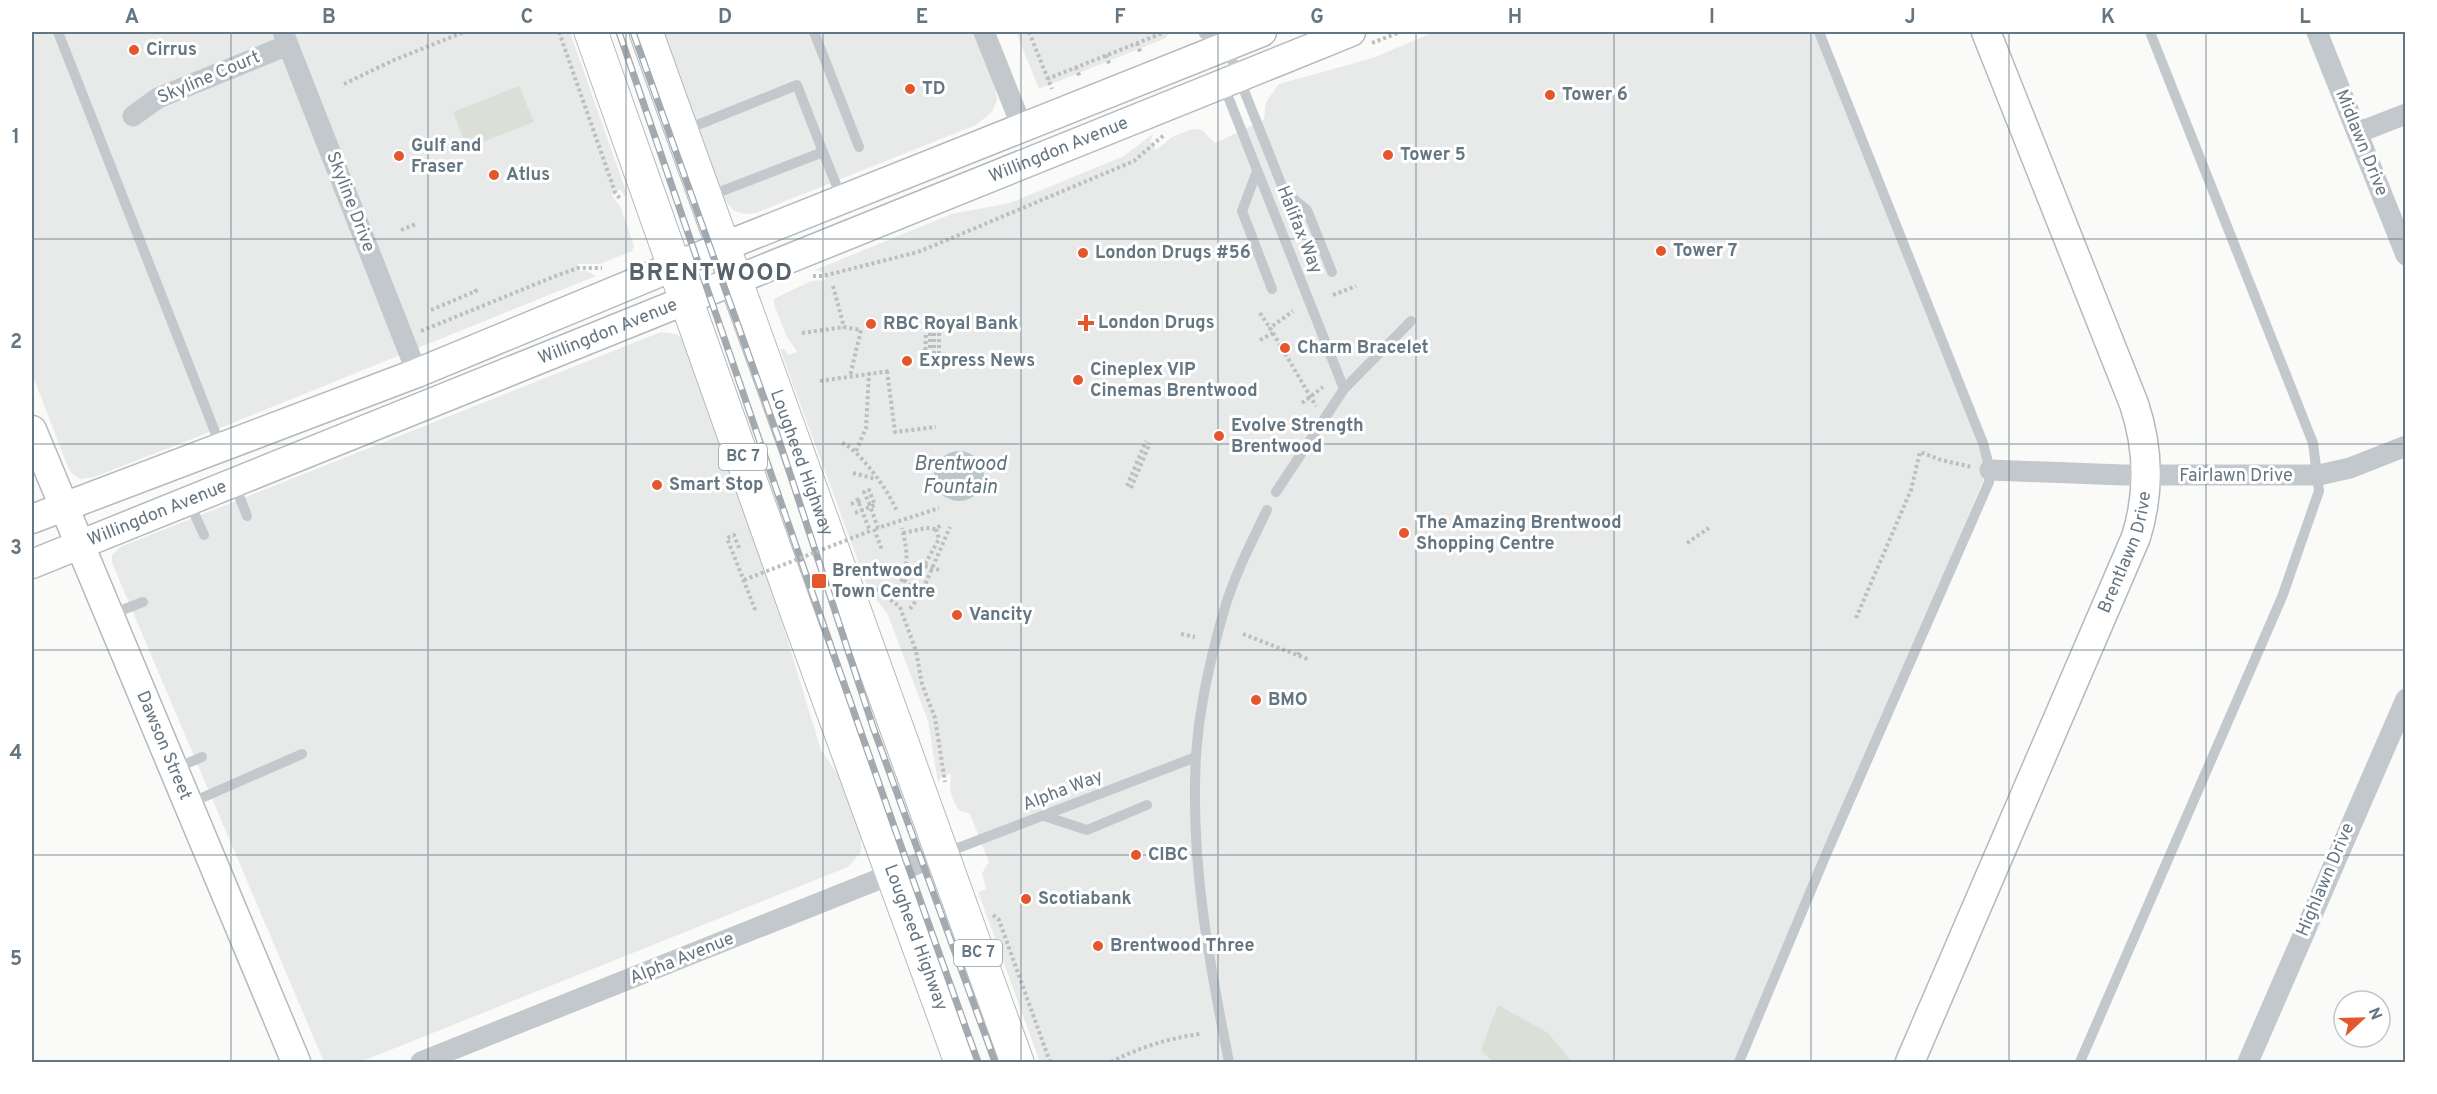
<svg xmlns="http://www.w3.org/2000/svg" width="2437" height="1094" viewBox="0 0 2437 1094" font-family="Overpass,sans-serif">
<rect width="100%" height="100%" fill="#fafaf8"/>
<path fill="#e8e9e9" d="M 32,32 L 570,32 L 627,194 L 625,196 L 620,189 L 612,195 L 621,208 L 634,246 L 632,251 L 600,264 L 577,264 L 579,271 L 587,271 L 596,276 L 215,430 L 94,477 L 80,479 L 71,473 L 68,467 L 32,374 Z
M 664,32 L 973,32 L 994,82 L 997,100 L 992,112 L 976,125 L 756,213 L 744,214 L 734,211 L 723,198 Z
M 1016,32 L 1168,32 L 1169,33 L 1166,38 L 1039,89 Z
M 1434,32 L 1820,32 L 1983,443 L 1985,476 L 1739,1062 L 1040,1062 L 978,892 L 986,889 L 982,873 L 989,862 L 970,814 L 960,811 L 956,806 L 950,791 L 951,774 L 942,775 L 938,783 L 928,721 L 887,613 L 869,591 L 780,349 L 784,349 L 789,355 L 797,352 L 786,335 L 774,304 L 774,299 L 811,281 L 825,280 L 823,272 L 815,270 L 952,214 L 1010,203 L 1124,156 L 1153,134 L 1150,142 L 1156,150 L 1172,137 L 1192,129 L 1202,130 L 1215,143 L 1264,120 L 1266,102 L 1279,84 L 1373,58 Z
M 661,332 L 676,334 L 685,340 L 702,377 L 723,457 L 767,573 L 821,750 L 843,782 L 861,833 L 861,852 L 848,867 L 360,1062 L 324,1062 L 112,563 L 112,555 L 120,547 Z"/>
<path fill="#dadfd7" d="M 519,86 L 534,122 L 467,148 L 453,112 Z
M 1498,1005 L 1548,1033 L 1572,1062 L 1493,1062 L 1481,1050 Z"/>
<path fill="#bbc7cb" d="M934 476a25 25 0 1 1 50 0a25 25 0 1 1-50 0Z"/>
<g fill="none" stroke-linecap="round" stroke-linejoin="round">
<g stroke="#b3babf" stroke-width="31">
<g id="secondary">
<path id="s1" d="M 32,430 L 296,1062"/>
<path d="M 32,519 L 417,373 L 675,266 L 1262,32"/>
<path id="s2" d="M 32,564 L 1351,32"/>
<path id="s3" d="M 1910,1062 L 2136,537 C 2150,492 2149,449 2134,404 L 1986,32"/>
</g>
</g>
<g stroke="#b5babe" stroke-width="35">
<g id="primary">
<path id="s4" d="M 591,32 L 798,615 L 961,1062"/>
<path id="s5" d="M 646,32 L 1017,1062"/>
</g>
</g>
<path stroke="#bbbfc2" stroke-width="4" stroke-dasharray="3 3" stroke-linecap="butt" d="M 559,32 L 615,192 L 621,200
M 1029,32 L 1052,89
M 1137,43 L 1141,54
M 1372,43 L 1400,32
M 1106,55 L 1110,66
M 1076,67 L 1080,78
M 1047,79 L 1165,32
M 344,84 L 394,60 L 464,32
M 401,230 L 416,224
M 813,276 L 823,276 L 918,252 L 966,232 L 1134,161 L 1164,135
M 833,286 L 844,327 L 861,330 L 850,376
M 1333,295 L 1356,286
M 431,310 L 476,291 L 474,288
M 1260,313 L 1270,328
M 930,327 L 930,367
M 934,327 L 934,365
M 421,331 L 558,275 L 578,268 L 602,268
M 802,333 L 844,327
M 1273,333 L 1316,406
M 1260,340 L 1273,333 L 1270,328 L 1293,311
M 925,368 L 926,327 L 939,327 L 939,365
M 887,371 L 895,432 L 936,427
M 820,381 L 890,371
M 1302,403 L 1323,387
M 842,443 C 859,449 891,494 897,512
M 856,451 L 866,428 L 869,373
M 853,473 L 876,479
M 1127,486 L 1146,441
M 1131,488 L 1150,443
M 851,504 L 859,501 L 857,498
M 855,513 L 875,505 L 869,490 L 864,492 L 869,503
M 874,529 L 882,550
M 936,529 L 939,539 L 924,566 L 940,570
M 903,533 L 926,528 L 936,529 L 942,524
M 1687,543 L 1709,528
M 739,548 L 734,535 L 727,538 L 756,612
M 904,580 L 921,594
M 876,589 L 900,607 L 916,651 L 922,684 L 935,718 L 945,782
M 895,592 C 910,572 908,552 902,528
M 910,609 L 921,594 L 950,527
M 1856,618 L 1911,490 L 1920,452 L 1941,460 L 1972,467
M 1181,634 L 1195,637
M 1243,634 L 1310,660
M 1298,655 L 1301,650
M 993,915 L 999,920 L 1050,1062
M 1111,1062 C 1138,1048 1169,1038 1200,1034"/>
<path stroke="#c3c8cc" stroke-width="10" d="M 58,32 L 221,447
M 814,32 L 859,147
M 1204,34 L 1224,40 L 1284,191 L 1307,210 L 1332,272
M 1223,84 L 1344,389
M 685,130 L 797,85 L 823,152 L 709,196
M 823,152 L 842,199
M 1257,171 L 1242,211 L 1272,289
M 234,483 L 247,516
M 1276,492 L 1344,389 L 1411,321
M 189,502 L 204,535
M 109,615 L 143,602
M 174,769 L 202,757
M 190,803 L 302,754
M 1044,816 L 1087,830 L 1147,805
M 945,853 L 1196,757
M 1229,1062 C 1209,962 1190,860 1196,756 C 1199,708 1210,660 1223,614 C 1233,578 1251,543 1267,510
M 1739,1062 L 1827,852 L 1989,482 L 1990,470 L 1983,443 L 1819,32
M 2080,1062 L 2282,597 L 2319,491 L 2313,443 L 2150,32"/>
<path stroke="#c3c8cc" stroke-width="21" d="M 283,32 L 417,373
M 984,32 L 1022,127
M 2317,32 L 2406,255
M 133,116 L 158,98 L 288,45
M 2357,133 L 2406,114
M 1990,470 L 2123,475 L 2319,475 L 2350,468 L 2406,446
M 421,1062 L 942,854
M 2248,1062 L 2406,699"/>
<use href="#secondary" stroke="#fff" stroke-width="28"/>
<use href="#primary" stroke="#fff" stroke-width="33"/>
<g stroke="#a2aab0" stroke-width="7">
<path id="rail" d="M 619,32 C 737,376 855,720 978,1062
M 633,32 L 778,437 L 873,727 L 995,1062"/>
</g>
<use href="#rail" stroke="#fff" stroke-width="4.5" stroke-dasharray="14" stroke-linecap="butt"/>
<path stroke="#bbbfc2" stroke-width="4" stroke-dasharray="3 3" stroke-linecap="butt" d="M 869,503 L 878,528 L 939,508
M 744,580 L 870,531 L 857,498"/>
</g>
<path fill="none" stroke="#657683" stroke-width="1.5" stroke-opacity="0.55" d="M 231,32 L 231,1062M 428,32 L 428,1062M 626,32 L 626,1062M 823,32 L 823,1062M 1021,32 L 1021,1062M 1218,32 L 1218,1062M 1416,32 L 1416,1062M 1614,32 L 1614,1062M 1811,32 L 1811,1062M 2009,32 L 2009,1062M 2206,32 L 2206,1062M 32,239 L 2406,239M 32,444 L 2406,444M 32,650 L 2406,650M 32,855 L 2406,855"/>
<g fill="#e4572e" stroke="#fff" stroke-width="2">
<circle cx="134" cy="50" r="6"/>
<circle cx="910" cy="89" r="6"/>
<circle cx="1550" cy="95" r="6"/>
<circle cx="1388" cy="155" r="6"/>
<circle cx="399" cy="156" r="6"/>
<circle cx="494" cy="175" r="6"/>
<circle cx="1661" cy="251" r="6"/>
<circle cx="1083" cy="253" r="6"/>
<path d="M1083 314h6v6h6v6h-6v6h-6v-6h-6v-6h6z"/>
<circle cx="871" cy="324" r="6"/>
<circle cx="1285" cy="348" r="6"/>
<circle cx="907" cy="361" r="6"/>
<circle cx="1078" cy="380" r="6"/>
<circle cx="1219" cy="436" r="6"/>
<circle cx="657" cy="485" r="6"/>
<circle cx="1404" cy="533" r="6"/>
<rect x="811" y="573" width="16" height="16" rx="3"/>
<circle cx="957" cy="615" r="6"/>
<circle cx="1256" cy="700" r="6"/>
<circle cx="1136" cy="855" r="6"/>
<circle cx="1026" cy="899" r="6"/>
<circle cx="1098" cy="946" r="6"/>
</g>
<g text-anchor="middle" dominant-baseline="central" stroke-width="6" stroke-linejoin="round" paint-order="stroke">
<g fill="#fff" stroke="#939fa8" stroke-width="1.5">
<rect x="719" y="444" width="48" height="26" rx="4.5"/>
<rect x="954" y="940" width="48" height="26" rx="4.5"/>
</g>
<g font-size="16" font-weight="bold" fill="#657683">
<text x="743" y="457">BC 7</text>
<text x="978" y="953">BC 7</text>
</g>
<g font-size="18" font-weight="bold" fill="#657683" stroke="#fff" text-anchor="start">
<text x="146" y="50">Cirrus</text>
<text x="922" y="89">TD</text>
<text x="1562" y="95">Tower 6</text>
<text x="411" y="146">Gulf and<tspan x="411" dy="21">Fraser</tspan></text>
<text x="1400" y="155">Tower 5</text>
<text x="506" y="175">Atlus</text>
<text x="1673" y="251">Tower 7</text>
<text x="1095" y="253">London Drugs #56</text>
<text x="1098" y="323">London Drugs</text>
<text x="883" y="324">RBC Royal Bank</text>
<text x="1297" y="348">Charm Bracelet</text>
<text x="919" y="361">Express News</text>
<text x="1090" y="370">Cineplex VIP<tspan x="1090" dy="21">Cinemas Brentwood</tspan></text>
<text x="1231" y="426">Evolve Strength<tspan x="1231" dy="21">Brentwood</tspan></text>
<text x="669" y="485">Smart Stop</text>
<text x="1416" y="523">The Amazing Brentwood<tspan x="1416" dy="21">Shopping Centre</tspan></text>
<text x="832" y="571">Brentwood<tspan x="832" dy="21">Town Centre</tspan></text>
<text x="969" y="615">Vancity</text>
<text x="1268" y="700">BMO</text>
<text x="1148" y="855">CIBC</text>
<text x="1038" y="899">Scotiabank</text>
<text x="1110" y="946">Brentwood Three</text>
</g>
<g font-size="18" fill="#657683" stroke="#fff">
<text transform="translate(209 78) rotate(-23)">Skyline Court</text>
<text transform="translate(2361 143) rotate(68)">Midlawn Drive</text>
<text stroke="none"><textPath href="#s2" startOffset="1107">Willingdon Avenue</textPath></text>
<text transform="translate(350 202) rotate(69)">Skyline Drive</text>
<text transform="translate(1299 230) rotate(68)">Halifax Way</text>
<text stroke="none"><textPath href="#s2" startOffset="621">Willingdon Avenue</textPath></text>
<text stroke="none"><textPath href="#s5" startOffset="458">Lougheed Highway</textPath></text>
<text x="2236" y="476">Fairlawn Drive</text>
<text stroke="none"><textPath href="#s2" startOffset="135">Willingdon Avenue</textPath></text>
<text stroke="none"><textPath href="#s3" startOffset="554">Brentlawn Drive</textPath></text>
<text stroke="none"><textPath href="#s1" startOffset="342">Dawson Street</textPath></text>
<text transform="translate(1063 791) rotate(-21)">Alpha Way</text>
<text transform="translate(2326 880) rotate(-67)">Highlawn Drive</text>
<text stroke="none"><textPath href="#s4" startOffset="962">Lougheed Highway</textPath></text>
<text transform="translate(682 959) rotate(-22)">Alpha Avenue</text>
</g>
<g font-size="20" font-style="italic" fill="#60757c" stroke="#fff">
<text x="960" y="465">Brentwood<tspan x="960" dy="23">Fountain</tspan></text>
</g>
<g font-size="24" font-weight="bold" letter-spacing="1.5" fill="#57646e" stroke="#fff">
<text x="711" y="274">BRENTWOOD</text>
</g>
</g>
<rect width="2437" height="1094" fill="none" stroke="#ffffff" stroke-width="66"/>
<g transform="translate(2362 1019) rotate(68)"><circle r="28" fill="#ffffff" stroke="#c1c8cd" stroke-width="1.5"/>
<path d="M0-4.5L10 22L0 15L-10 22Z" fill="#e4572e"/>
<text y="-9" font-size="16" font-weight="bold" text-anchor="middle" fill="#657683">N</text>
</g>
<rect x="33" y="33" width="2371" height="1028" fill="none" stroke="#657683" stroke-width="2"/>
<g font-size="20" text-anchor="middle" font-weight="bold" fill="#657683">
<text x="132" y="23">A</text>
<text x="329" y="23">B</text>
<text x="527" y="23">C</text>
<text x="725" y="23">D</text>
<text x="922" y="23">E</text>
<text x="1120" y="23">F</text>
<text x="1317" y="23">G</text>
<text x="1515" y="23">H</text>
<text x="1712" y="23">I</text>
<text x="1910" y="23">J</text>
<text x="2108" y="23">K</text>
<text x="2305" y="23">L</text>
<text x="16" y="143">1</text>
<text x="16" y="348">2</text>
<text x="16" y="554">3</text>
<text x="16" y="759">4</text>
<text x="16" y="965">5</text>
</g>
</svg>
